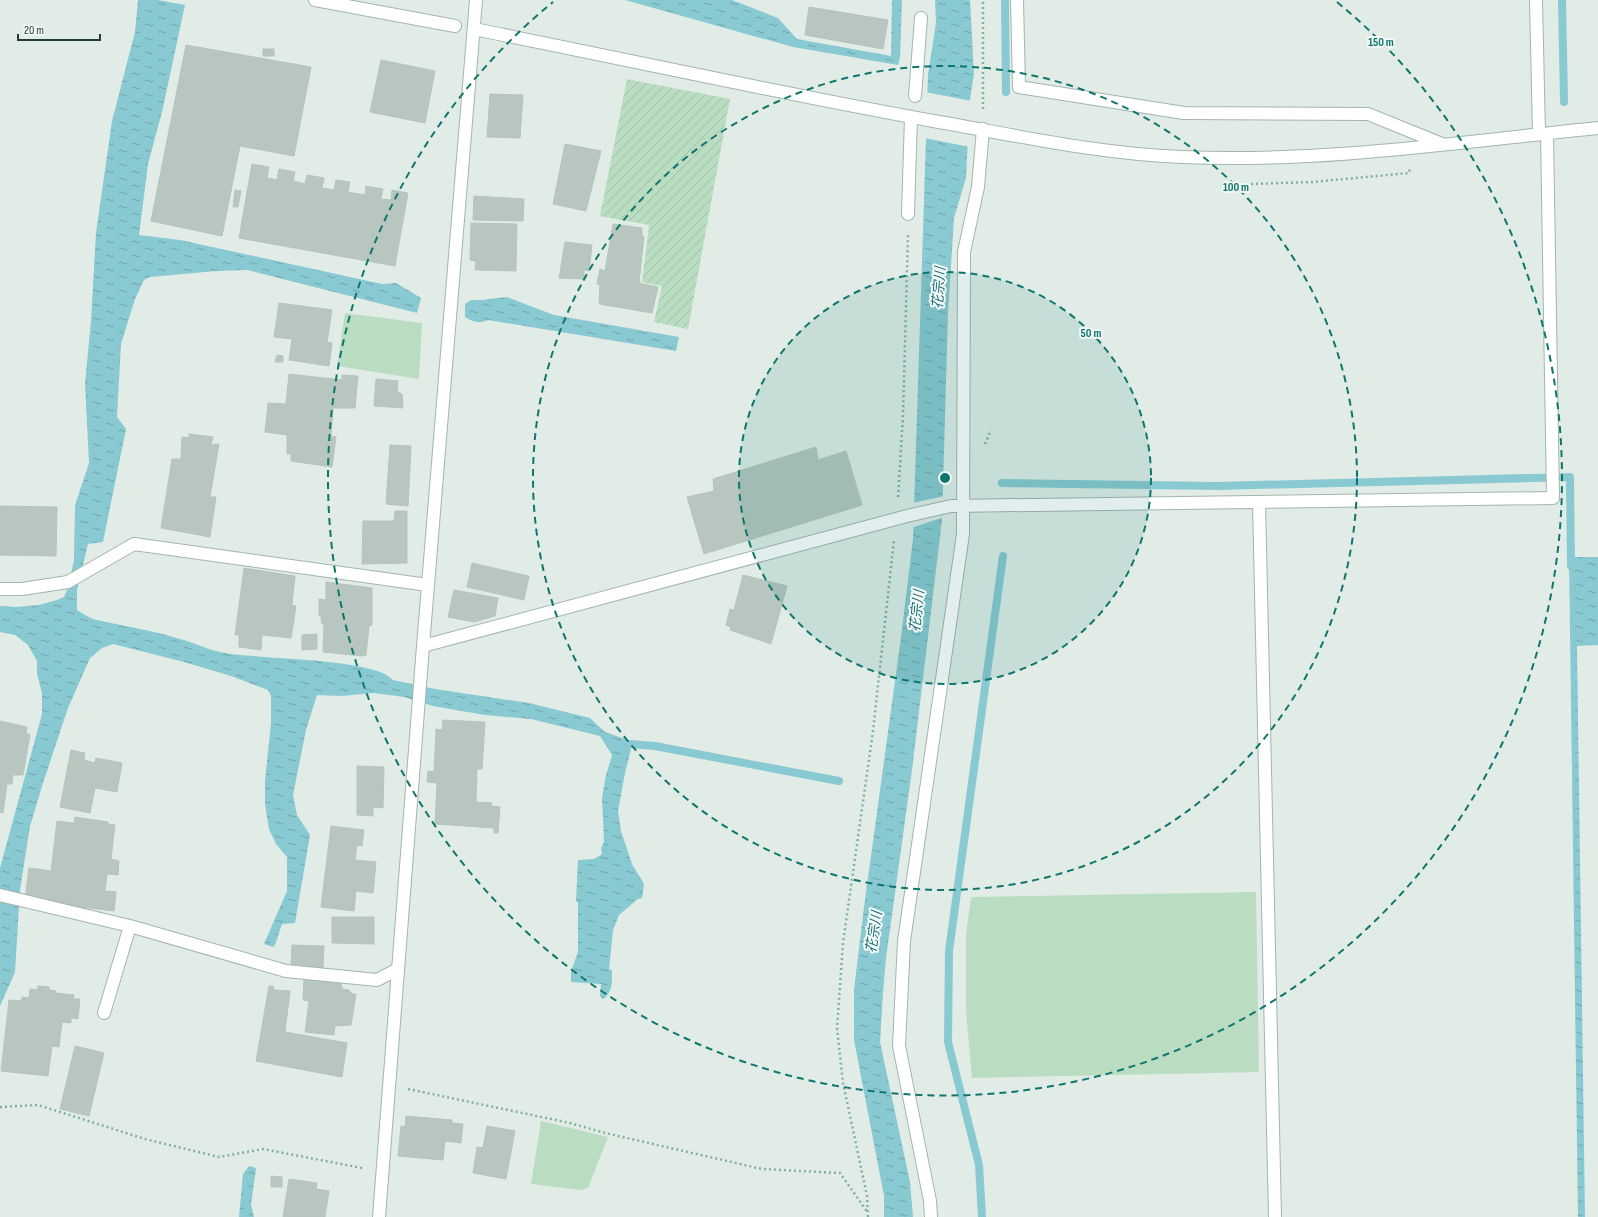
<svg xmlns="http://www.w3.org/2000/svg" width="1598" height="1217" viewBox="0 0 1598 1217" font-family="'Sofia Sans Condensed','Noto Sans JP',sans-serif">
<defs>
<pattern id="garden-furrows" width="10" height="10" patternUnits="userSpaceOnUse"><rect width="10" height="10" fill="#baddc2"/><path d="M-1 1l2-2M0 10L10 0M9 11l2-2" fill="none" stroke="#a0bfa7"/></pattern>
<pattern id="water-ripples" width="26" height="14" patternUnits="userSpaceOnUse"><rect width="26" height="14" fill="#89c9d1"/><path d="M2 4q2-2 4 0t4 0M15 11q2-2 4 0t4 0" fill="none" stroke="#70a4aa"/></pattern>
</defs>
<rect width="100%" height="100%" fill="#e1ece7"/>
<path fill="#baddc2" d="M 345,313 L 422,323 L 419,379 L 337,366 Z
M 1256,892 L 1259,1072 L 972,1078 L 966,1012 L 966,934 L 971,897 Z
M 541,1121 L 608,1137 L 588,1188 L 580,1190 L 531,1184 Z"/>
<path fill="url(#garden-furrows)" d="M 627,79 L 730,99 L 688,329 L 654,322 L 662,286 L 642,282 L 649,225 L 600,216 Z"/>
<path fill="url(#water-ripples)" d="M 138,0 L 158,0 L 185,5 L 162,112 L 148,164 L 139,235 L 180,240 L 382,284 L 396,283 L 421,298 L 417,313 L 247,270 L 216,271 L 150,277 L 144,280 L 135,299 L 121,344 L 117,417 L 126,429 L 103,542 L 88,544 L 77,590 L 77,610 C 82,613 88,617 93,619 C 122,626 151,630 180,639 C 193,642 206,649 220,652 C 254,660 374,657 393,680 L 435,689 L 529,703 L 590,718 L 605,732 L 628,740 L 631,749 L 625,773 L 618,811 L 621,831 L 632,864 L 644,884 L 642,898 L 638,899 L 619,915 L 613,930 L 609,969 L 612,970 C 612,982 613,992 603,999 L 600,996 L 601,984 L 571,982 L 571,971 L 578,952 L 578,903 L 576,901 L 578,860 L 594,859 L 602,854 L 601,848 L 604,842 L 602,798 L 606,775 L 612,755 L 600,736 L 531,719 L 485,715 L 433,706 L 404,697 L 374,693 L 341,696 L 317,695 L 306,730 L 293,795 L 297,815 L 310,835 L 295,923 L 282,924 L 275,945 L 273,947 L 264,944 L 287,891 L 287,857 L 276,844 L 269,829 L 265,804 L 265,781 L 271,723 L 271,696 L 268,690 L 231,676 L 184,662 L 113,644 L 102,648 L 90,658 L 68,708 L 43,783 L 30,826 L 20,890 L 15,972 L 0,1006 L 0,868 L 42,714 L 42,693 L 37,674 L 37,661 L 28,645 L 15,635 L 0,632 L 0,606 L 15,607 L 39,605 L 57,600 L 64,597 L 68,588 L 74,560 L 75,505 L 89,463 L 85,383 L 91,321 L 96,233 L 112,121 L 135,32 Z
M 625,0 L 732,0 L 778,18 L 797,39 L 891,56 L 892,0 L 902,0 L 900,58 L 898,65 L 793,47 Z
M 935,0 L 970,0 L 974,74 L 970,99 L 966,178 L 954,218 L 948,314 L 942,520 L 912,770 L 886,958 L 883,993 L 880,1042 L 910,1182 L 913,1217 L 884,1217 L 884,1196 L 854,1040 L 854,990 L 864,907 L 901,637 L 913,539 L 928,75 L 936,23 Z
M 507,297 L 554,315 L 679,337 L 676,351 L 488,320 C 479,324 473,322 465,317 L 465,304 L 471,300 L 484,300 L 488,299 Z
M 1569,557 L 1598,557 L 1598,645 L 1577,646 L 1585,1217 L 1578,1217 Z
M 249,1166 L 256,1168 L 251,1205 L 254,1217 L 239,1217 L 243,1174 Z"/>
<path fill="#e1ece7" d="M 925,92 L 972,101 L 970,147 L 924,138 Z
M 945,496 L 944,517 L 911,528 L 912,503 Z"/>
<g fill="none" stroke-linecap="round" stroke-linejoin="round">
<path stroke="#89c9d1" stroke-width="8" d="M 1005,0 L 1006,92
M 1562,0 L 1564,102
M 1002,483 L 1218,486 L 1570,477 L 1571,566
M 630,744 L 655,746 L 839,781
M 982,1217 L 979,1165 L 948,1042 L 949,951 L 1003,556"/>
</g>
<path fill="#b7c7c0" stroke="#b4c5bd" d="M 809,7 L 888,20 L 883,49 L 805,35 Z
M 186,45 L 311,67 L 294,156 L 240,146 L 222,236 L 151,221 Z
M 263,49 L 274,49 L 274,56 L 263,56 Z
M 381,60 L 435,71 L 425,123 L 370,112 Z
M 490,94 L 523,95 L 520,138 L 487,137 Z
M 565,144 L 601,151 L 586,211 L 553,204 Z
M 252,164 L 269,167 L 267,178 L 277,180 L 279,169 L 295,172 L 293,181 L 305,184 L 307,175 L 324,178 L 322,188 L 334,190 L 336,180 L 350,182 L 348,192 L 365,195 L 366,186 L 383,189 L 381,199 L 391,200 L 392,190 L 408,193 L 395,266 L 239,238 Z
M 235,190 L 241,191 L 238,207 L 233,207 Z
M 474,196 L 524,199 L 523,221 L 473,220 Z
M 471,223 L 517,224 L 516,271 L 475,270 L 476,261 L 470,260 Z
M 613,224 L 642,228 L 642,235 L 644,237 L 639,283 L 658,287 L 652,313 L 599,304 L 600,285 L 597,284 L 600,269 L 605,271 Z
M 565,242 L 592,245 L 589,271 L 584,270 L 584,279 L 559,278 Z
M 279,303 L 332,310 L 327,342 L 332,343 L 329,366 L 289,360 L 292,339 L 274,337 Z
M 277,355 L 283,356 L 283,362 L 275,362 Z
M 289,374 L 342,380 L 342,375 L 358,376 L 355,408 L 333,408 L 331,436 L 336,437 L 332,467 L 291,461 L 291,454 L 287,454 L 287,435 L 265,432 L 268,403 L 286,404 Z
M 376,379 L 398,381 L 397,392 L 402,394 L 403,408 L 374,406 Z
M 189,434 L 213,437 L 211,445 L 219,444 L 210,497 L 216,497 L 210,537 L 161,528 L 172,459 L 181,459 L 182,437 L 189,438 Z
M 390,445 L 411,446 L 408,506 L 386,504 Z
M 816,447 L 818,460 L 846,451 L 862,505 L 704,554 L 687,497 L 714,491 L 713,479 Z
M 0,506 L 57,507 L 56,556 L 0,555 Z
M 395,511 L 407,511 L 407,563 L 362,564 L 363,521 L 394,521 Z
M 472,563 L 529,576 L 524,600 L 467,587 Z
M 244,568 L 295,576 L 292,605 L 296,606 L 291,638 L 262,635 L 261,650 L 239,647 L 239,635 L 235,635 Z
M 743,575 L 787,586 L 771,644 L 730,630 L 731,627 L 726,625 L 730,609 L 734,610 Z
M 326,582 L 372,588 L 372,625 L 369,626 L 366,655 L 362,656 L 323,652 L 324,624 L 322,624 L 321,616 L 319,616 L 319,599 L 326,600 Z
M 454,590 L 498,598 L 495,616 L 474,622 L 448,617 Z
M 317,634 L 317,649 L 302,650 L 302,635 Z
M 443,720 L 485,722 L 482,769 L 477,769 L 476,802 L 492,803 L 491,806 L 500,807 L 498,833 L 494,833 L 494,828 L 435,824 L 437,783 L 427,782 L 428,771 L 434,772 L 436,729 L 442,730 Z
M 0,721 L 27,727 L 26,733 L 30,735 L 23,775 L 13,775 L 12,784 L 7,784 L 3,813 L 0,812 Z
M 71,750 L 85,753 L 84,760 L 95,763 L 96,758 L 122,763 L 117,792 L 95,788 L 90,813 L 60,807 Z
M 357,766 L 384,767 L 383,808 L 373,807 L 373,816 L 357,815 Z
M 75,817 L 108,822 L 108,824 L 115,825 L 111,859 L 119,861 L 118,875 L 107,874 L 105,891 L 116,892 L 114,911 L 25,900 L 29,868 L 51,871 L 57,821 L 74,823 Z
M 331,826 L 364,830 L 362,846 L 357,845 L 355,860 L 376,862 L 373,893 L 356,891 L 354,911 L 321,907 Z
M 332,917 L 374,917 L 374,944 L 332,943 Z
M 292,945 L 324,946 L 323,968 L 291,968 Z
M 304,977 L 341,983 L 342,989 L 349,990 L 352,994 L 356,994 L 351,1025 L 335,1026 L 334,1035 L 305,1032 L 309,1001 L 303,1000 Z
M 38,986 L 49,987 L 49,990 L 56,991 L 56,993 L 74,995 L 73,999 L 80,999 L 78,1019 L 71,1018 L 71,1023 L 62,1022 L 59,1047 L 52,1046 L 48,1076 L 1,1071 L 9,1000 L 21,1001 L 22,997 L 29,998 L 30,989 L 37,990 Z
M 269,986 L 273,986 L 274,990 L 290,991 L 285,1032 L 347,1043 L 342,1077 L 256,1061 Z
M 75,1046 L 104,1053 L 89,1116 L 60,1109 Z
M 406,1116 L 452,1120 L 452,1123 L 463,1124 L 461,1143 L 445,1141 L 443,1160 L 398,1156 L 401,1126 L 405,1127 Z
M 487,1126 L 515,1131 L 506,1179 L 473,1173 L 477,1147 L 483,1148 Z
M 271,1176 L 282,1177 L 282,1187 L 271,1187 Z
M 289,1179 L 317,1183 L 316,1189 L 329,1191 L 325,1217 L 283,1217 Z"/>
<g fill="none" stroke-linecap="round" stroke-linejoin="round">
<g stroke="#a4b4ae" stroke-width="14">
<path id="minor" d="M 315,0 L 455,26
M 1017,0 L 1019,87 L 1184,113 L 1368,114 L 1442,144
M 1536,0 L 1539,134
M 474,29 C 629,60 783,94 939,122 C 1019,136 1100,154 1182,157 C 1321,163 1460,142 1598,128
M 915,96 L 921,18
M 908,214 L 911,117
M 1259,502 L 1275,1217
M 0,589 L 22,589 L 68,582 L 134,544 L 428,585
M 423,646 L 907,516 L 951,506 L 1553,498 L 1547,134
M 0,895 L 130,926 L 286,971 L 377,980 L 398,969
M 104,1013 L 130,926
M 379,1217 L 423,646 L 476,0
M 931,1217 L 930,1201 L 899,1046 L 904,941 L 963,534 L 964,252 L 978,187 L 983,129"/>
</g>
<path stroke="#82b09f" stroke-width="2.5" stroke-dasharray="2 3" stroke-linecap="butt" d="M 983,109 L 983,0
M 1221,185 L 1312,182 L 1409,173 L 1410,168
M 985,444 L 991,430
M 898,497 L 903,416 L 908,234
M 408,1089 L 570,1123 L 605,1133 L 762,1169 L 840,1173 L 868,1213
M 0,1107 L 38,1105 L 145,1139 L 219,1157 L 263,1149 L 362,1168
M 868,1217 L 867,1196 L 843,1083 L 837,1028 L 843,943 L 873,731 L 894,540"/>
<use href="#minor" stroke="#fff" stroke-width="12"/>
</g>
<circle cx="945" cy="478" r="206" fill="#0f766e" fill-opacity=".12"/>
<g fill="none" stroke="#0f766e" stroke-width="2" stroke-dasharray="7 5">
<circle cx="945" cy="478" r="206"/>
<circle cx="945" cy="478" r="412"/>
<path d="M1337 2A617 617 0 1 1 553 2"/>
</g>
<g text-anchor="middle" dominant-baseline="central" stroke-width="4" stroke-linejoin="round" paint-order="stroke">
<g font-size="14" font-style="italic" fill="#1b6d79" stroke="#f2f8f5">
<text transform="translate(939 288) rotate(-86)">花宗川</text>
<text transform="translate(917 611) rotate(-84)">花宗川</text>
<text transform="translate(874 932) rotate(-82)">花宗川</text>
</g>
</g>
<circle cx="945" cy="478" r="6" fill="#0f766e" stroke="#f2f8f5" stroke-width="2"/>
<g font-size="12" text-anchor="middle" font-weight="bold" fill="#0f766e" stroke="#f2f8f5" stroke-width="4" stroke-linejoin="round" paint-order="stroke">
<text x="1381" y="46">150 m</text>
<text x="1236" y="191">100 m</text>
<text x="1091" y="337">50 m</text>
</g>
<path d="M18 34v6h82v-6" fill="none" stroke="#213d34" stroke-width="2"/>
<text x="24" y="34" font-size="12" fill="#213d34" stroke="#f2f8f5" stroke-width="3" paint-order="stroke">20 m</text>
</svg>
